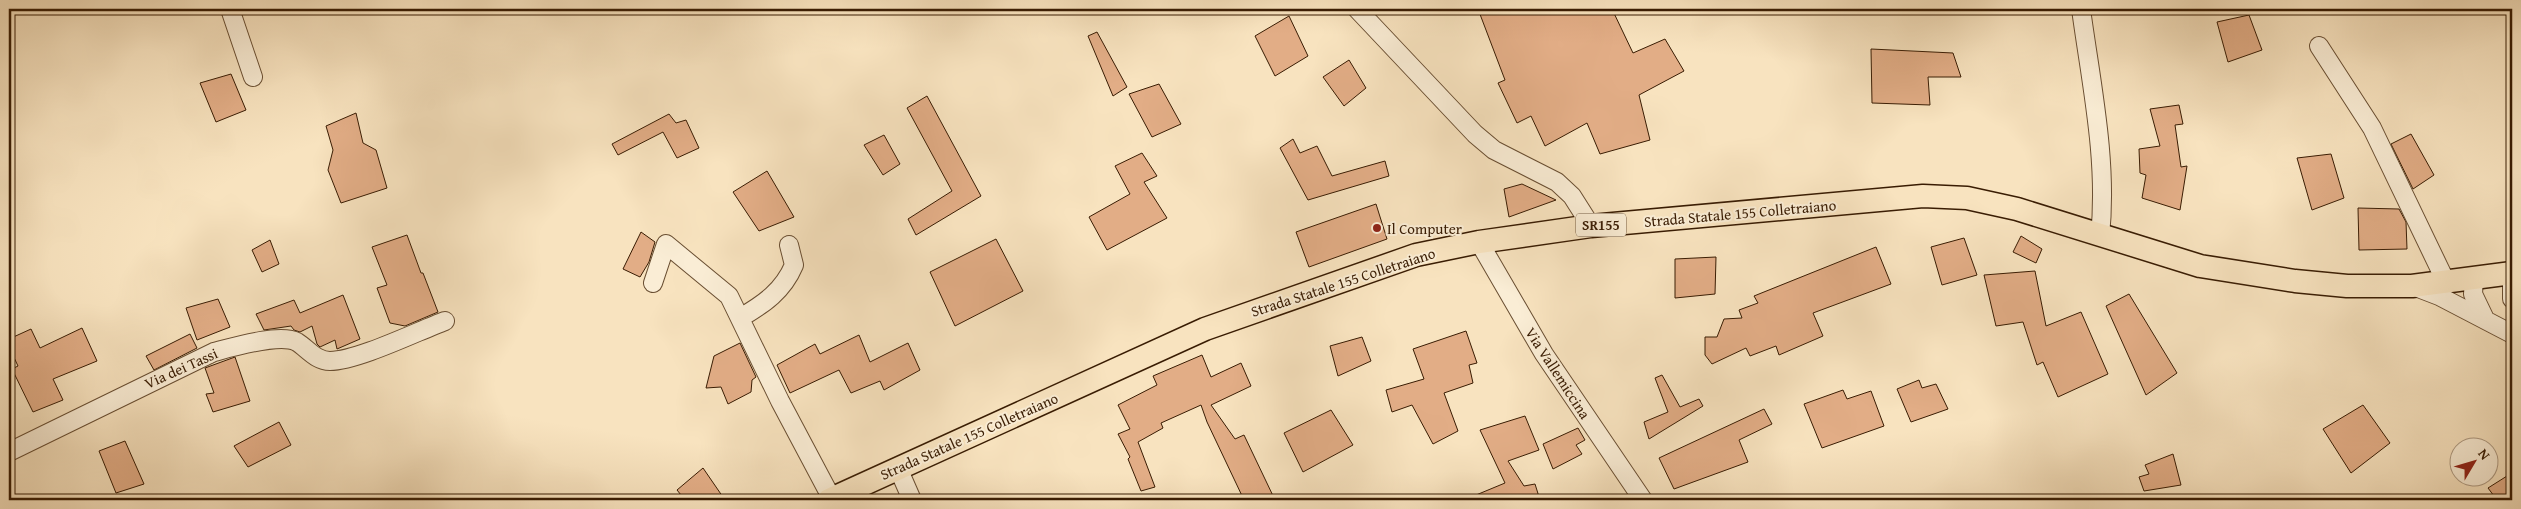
<svg xmlns="http://www.w3.org/2000/svg" width="2521" height="509" viewBox="0 0 2521 509" font-family="'Gentium Book Plus',serif">
<rect width="100%" height="100%" fill="#f8e3bf"/>
<filter id="stains"><feTurbulence type="fractalNoise" baseFrequency=".004" numOctaves="4"/><feColorMatrix values="0 0 0 0 .2 0 0 0 0 .09 0 0 0 0 .02 0 0 0 .5 -.17"/></filter>
<radialGradient id="worn" r=".72"><stop offset=".6" stop-color="#630" stop-opacity="0"/><stop offset="1" stop-color="#630" stop-opacity=".3"/></radialGradient>
<path fill="#e2ad86" stroke="#391c03" d="M 1478,9 L 1612,9 L 1633,53 L 1665,39 L 1684,71 L 1639,95 L 1650,140 L 1600,154 L 1587,123 L 1545,146 L 1531,116 L 1517,123 L 1498,83 L 1505,80 Z
M 2249,15 L 2262,50 L 2228,62 L 2217,22 Z
M 1289,16 L 1308,56 L 1275,76 L 1255,36 Z
M 1097,32 L 1127,87 L 1113,96 L 1088,36 Z
M 1871,49 L 1953,53 L 1961,77 L 1928,77 L 1930,105 L 1872,103 Z
M 1349,60 L 1366,88 L 1344,106 L 1323,77 Z
M 231,74 L 246,110 L 216,122 L 200,83 Z
M 1159,84 L 1181,124 L 1152,137 L 1129,94 Z
M 927,96 L 981,196 L 916,235 L 908,219 L 952,191 L 907,108 Z
M 2179,105 L 2183,124 L 2175,125 L 2181,167 L 2187,166 L 2180,210 L 2142,198 L 2146,175 L 2140,173 L 2139,149 L 2160,146 L 2150,109 Z
M 356,113 L 363,143 L 376,150 L 387,188 L 341,203 L 328,170 L 333,150 L 326,126 Z
M 669,114 L 676,123 L 686,120 L 699,148 L 677,158 L 663,132 L 618,155 L 612,144 Z
M 2411,134 L 2434,175 L 2413,189 L 2391,144 Z
M 884,135 L 900,164 L 883,175 L 864,145 Z
M 1293,139 L 1300,153 L 1317,146 L 1332,176 L 1385,161 L 1389,176 L 1308,200 L 1280,148 Z
M 1142,153 L 1157,176 L 1144,182 L 1167,218 L 1107,250 L 1089,217 L 1130,194 L 1115,166 Z
M 2331,154 L 2344,198 L 2312,210 L 2297,158 Z
M 767,171 L 794,217 L 759,231 L 733,192 Z
M 1522,184 L 1556,200 L 1509,217 L 1504,189 Z
M 1376,204 L 1387,239 L 1309,267 L 1296,232 Z
M 2358,208 L 2399,209 L 2406,222 L 2407,249 L 2359,250 Z
M 641,232 L 655,242 L 649,262 L 640,277 L 623,269 Z
M 407,235 L 421,273 L 423,273 L 438,312 L 405,326 L 390,323 L 377,288 L 387,285 L 372,247 Z
M 2021,236 L 2042,249 L 2036,263 L 2013,252 Z
M 1964,238 L 1977,275 L 1942,285 L 1931,247 Z
M 996,239 L 1023,291 L 955,326 L 930,272 Z
M 270,240 L 279,264 L 262,272 L 252,250 Z
M 1876,247 L 1891,284 L 1813,313 L 1823,336 L 1779,355 L 1776,346 L 1750,356 L 1746,348 L 1712,364 L 1705,355 L 1705,337 L 1717,337 L 1724,319 L 1742,318 L 1739,310 L 1758,303 L 1754,296 Z
M 1716,257 L 1715,294 L 1675,298 L 1675,259 Z
M 2035,271 L 2046,326 L 2081,312 L 2108,374 L 2058,397 L 2043,362 L 2037,365 L 2023,322 L 1996,326 L 1984,275 Z
M 2129,294 L 2177,373 L 2146,395 L 2106,306 Z
M 343,295 L 360,339 L 337,349 L 335,340 L 320,347 L 317,344 L 312,326 L 300,332 L 294,330 L 291,326 L 264,330 L 256,314 L 294,300 L 300,313 Z
M 218,299 L 230,327 L 197,340 L 186,308 Z
M 82,328 L 97,361 L 53,379 L 63,400 L 33,412 L 12,369 L 18,366 L 9,347 L 9,339 L 31,329 L 40,348 Z
M 1466,331 L 1477,363 L 1469,365 L 1473,383 L 1444,393 L 1458,431 L 1433,444 L 1412,405 L 1392,412 L 1386,390 L 1424,379 L 1413,349 Z
M 190,334 L 197,348 L 154,370 L 146,356 Z
M 859,335 L 870,362 L 908,343 L 920,370 L 884,390 L 880,381 L 851,393 L 839,370 L 790,393 L 777,365 L 815,344 L 820,354 Z
M 1362,337 L 1371,361 L 1338,376 L 1330,346 Z
M 740,343 L 756,377 L 752,380 L 751,392 L 728,404 L 721,387 L 706,388 L 714,356 Z
M 1202,355 L 1211,377 L 1241,363 L 1251,386 L 1211,405 L 1235,439 L 1244,435 L 1275,500 L 1244,500 L 1207,422 L 1201,405 L 1161,423 L 1163,428 L 1138,442 L 1155,487 L 1141,491 L 1128,459 L 1130,457 L 1118,434 L 1130,429 L 1118,405 L 1157,385 L 1153,376 Z
M 235,357 L 250,401 L 213,412 L 206,394 L 214,393 L 205,368 Z
M 1662,375 L 1680,407 L 1699,399 L 1703,406 L 1649,439 L 1644,422 L 1668,412 L 1655,378 Z
M 1919,380 L 1922,388 L 1936,384 L 1948,409 L 1911,422 L 1897,389 Z
M 1843,390 L 1847,399 L 1871,391 L 1884,426 L 1822,448 L 1804,404 Z
M 2363,405 L 2390,443 L 2351,473 L 2323,429 Z
M 1764,409 L 1772,424 L 1739,440 L 1748,462 L 1674,489 L 1659,458 Z
M 1331,410 L 1353,445 L 1303,472 L 1284,433 Z
M 1525,416 L 1539,450 L 1508,461 L 1524,486 L 1535,484 L 1540,500 L 1464,500 L 1505,483 L 1480,430 Z
M 279,422 L 291,445 L 248,467 L 234,446 Z
M 1578,428 L 1585,440 L 1576,445 L 1582,454 L 1553,469 L 1543,444 Z
M 125,441 L 144,484 L 116,493 L 99,451 Z
M 2173,454 L 2181,485 L 2144,491 L 2139,477 L 2149,474 L 2145,465 Z
M 703,468 L 725,500 L 685,500 L 677,490 Z
M 2507,476 L 2512,485 L 2512,500 L 2497,500 L 2488,488 Z"/>
<g fill="none" stroke-linecap="round" stroke-linejoin="round">
<g stroke="#694e32" stroke-width="20">
<path id="minor" d="M 230,9 L 253,77
M 1357,9 L 1475,134 L 1494,150 L 1557,182 L 1572,196 L 1591,226
M 2081,9 C 2091,83 2108,161 2100,236
M 2319,46 L 2372,128 L 2446,282
M 1479,242 L 1544,354 L 1643,500
M 2512,273 L 2512,299
M 2474,278 L 2473,294 L 2484,317
M 653,283 L 666,244 L 729,296 L 780,401 L 832,499
M 2413,286 L 2439,296 L 2512,334
M 740,318 C 764,304 783,291 794,265 L 789,245
M 9,452 L 214,352 C 233,347 280,333 297,342 C 308,349 316,361 330,361 C 357,361 418,331 445,321
M 898,468 L 912,500"/>
</g>
<g stroke="#391c03" stroke-width="25">
<path id="major" d="M 829,500 L 1205,329 L 1416,255 L 1479,242 L 1591,226 L 1923,196 L 1967,198 L 2017,209 L 2200,266 L 2295,281 L 2347,286 L 2412,286 L 2512,273"/>
</g>
<use href="#minor" stroke="#faedd5" stroke-width="18"/>
<use href="#major" stroke="#f8e3bf" stroke-width="22"/>
</g>
<circle fill="#8f2418" stroke="#faedd5" stroke-width="2" cx="1377" cy="228" r="5"/>
<g text-anchor="middle" dominant-baseline="central" stroke-width="4" stroke-linejoin="round" paint-order="stroke">
<rect fill="#faedd5" stroke="#735b42" stroke-width="1" x="1576" y="213.5" width="50" height="23" rx="4"/>
<g font-size="14" font-weight="bold" fill="#391c03">
<text x="1601" y="225">SR155</text>
</g>
<g font-size="15" fill="#391c03" stroke="#faedd5">
<text transform="translate(1740 213) rotate(-5)">Strada Statale 155 Colletraiano</text>
<text transform="translate(1343 282) rotate(-18)">Strada Statale 155 Colletraiano</text>
<text transform="translate(181 368) rotate(-24)">Via dei Tassi</text>
<text transform="translate(1558 373) rotate(57)">Via Vallemiccina</text>
<text transform="translate(969 436) rotate(-24)">Strada Statale 155 Colletraiano</text>
</g>
<g font-size="15" fill="#391c03" stroke="#faedd5" text-anchor="start">
<text x="1387" y="228">Il Computer</text>
</g>
</g>
<rect width="2521" height="509" fill="none" stroke="#f8e3bf" stroke-width="30"/>
<rect x="10" y="10" width="2501" height="489" fill="none" stroke="#391c03" stroke-width="2.5"/>
<rect x="15" y="15" width="2491" height="479" fill="none" stroke="#391c03"/>
<g transform="translate(2474 462) rotate(52)"><circle r="24" fill="#faedd5" stroke="#ad9981"/>
<path d="M0-4L9 19L0 12L-9 19Z" fill="#8f2418"/>
<text y="-8" font-size="14" font-weight="bold" text-anchor="middle" fill="#391c03">N</text>
</g>
<rect width="100%" height="100%" filter="url(#stains)"/>
<rect width="100%" height="100%" fill="url(#worn)"/>
</svg>
